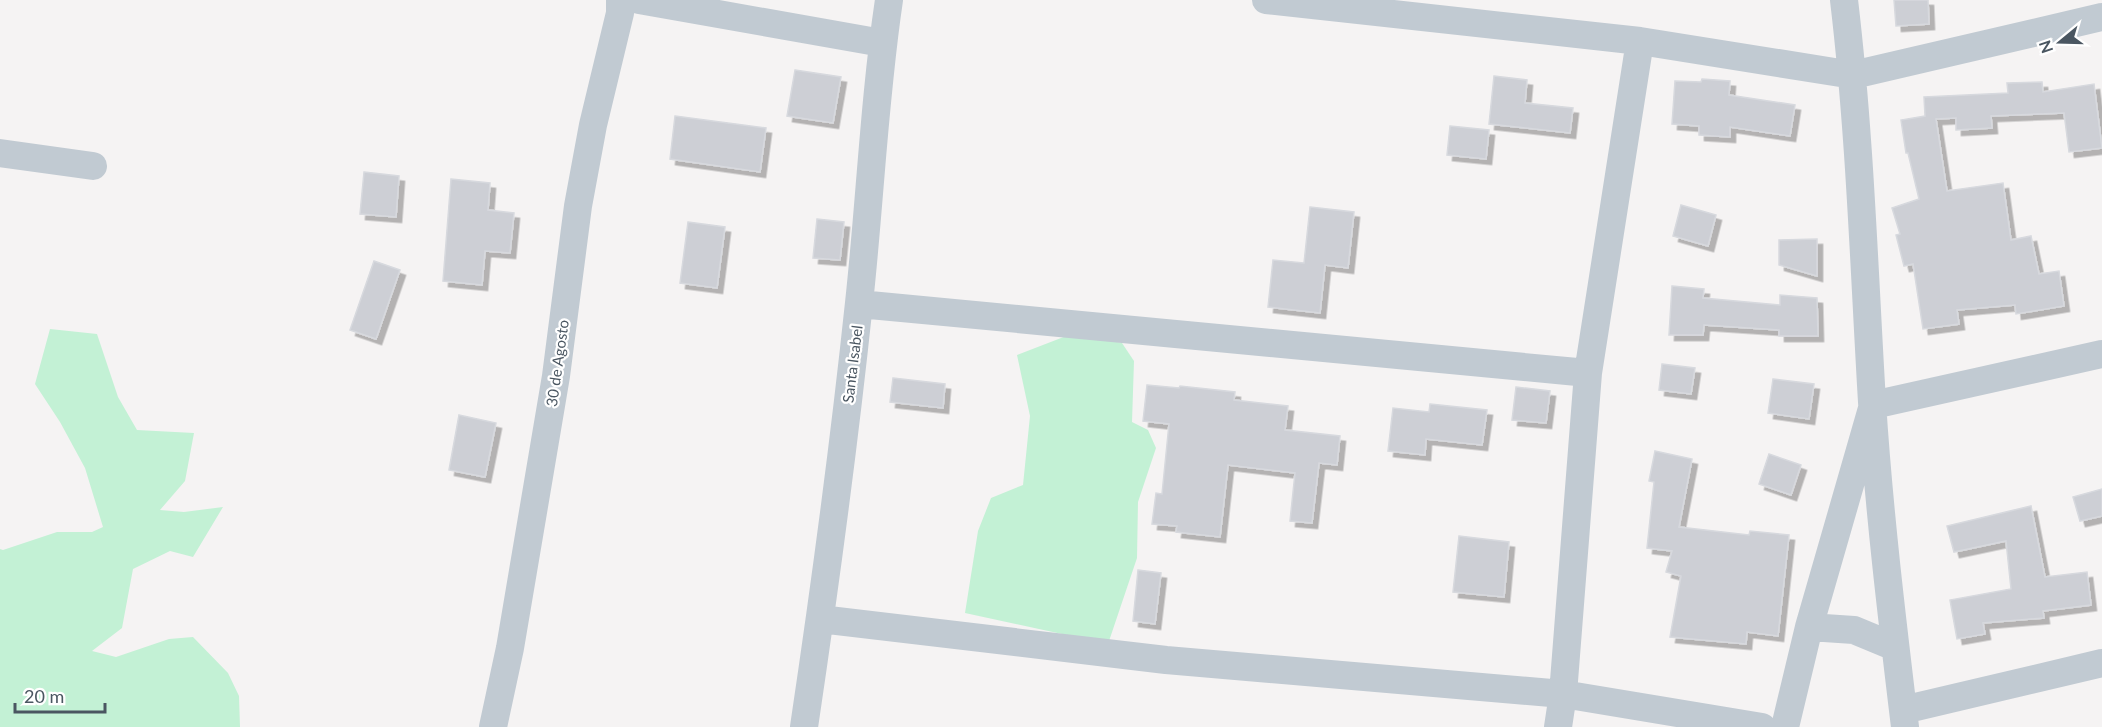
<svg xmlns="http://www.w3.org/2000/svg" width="2102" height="727" viewBox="0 0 2102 727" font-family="Lato,sans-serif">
<defs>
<filter id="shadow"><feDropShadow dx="5.5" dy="5.5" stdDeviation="0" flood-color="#0004"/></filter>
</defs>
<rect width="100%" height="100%" fill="#f5f3f3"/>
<path fill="#c3f1d5" d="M 50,329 L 97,334 L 118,397 L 137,430 L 194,433 L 185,481 L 160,510 L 184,512 L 223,507 L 193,557 L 170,551 L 133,569 L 122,628 L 92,651 L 116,657 L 169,639 L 193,637 L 228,673 L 239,696 L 240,727 L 0,727 L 0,549 L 3,550 L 57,532 L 92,532 L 103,527 L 85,468 L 60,422 L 35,384 Z
M 1074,333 L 1122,343 L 1134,361 L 1132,422 L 1148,430 L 1156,448 L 1138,502 L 1137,558 L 1108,644 L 965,613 L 978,531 L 991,498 L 1023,485 L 1030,416 L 1017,355 Z"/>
<path fill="#cdcfd5" stroke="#d7d9de" stroke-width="1.5" filter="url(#shadow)" d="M 1894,0 L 1928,0 L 1929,24 L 1896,26 Z
M 795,70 L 841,77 L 833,123 L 787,116 Z
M 1494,76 L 1527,80 L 1525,103 L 1573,108 L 1570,133 L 1489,124 Z
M 1702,79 L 1730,81 L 1729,95 L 1795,105 L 1790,136 L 1730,127 L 1730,137 L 1699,135 L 1699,126 L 1672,124 L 1675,81 L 1701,82 Z
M 2042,82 L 2043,92 L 2094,84 L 2102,148 L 2069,152 L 2064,113 L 1991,116 L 1992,128 L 1956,130 L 1956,118 L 1936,119 L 1947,191 L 2003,183 L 2011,240 L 2031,236 L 2039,274 L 2059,271 L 2064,306 L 2016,314 L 2015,305 L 1957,310 L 1959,324 L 1923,329 L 1913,264 L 1904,266 L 1896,235 L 1900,234 L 1892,208 L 1919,199 L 1908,153 L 1906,153 L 1901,120 L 1925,116 L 1924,97 L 2008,93 L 2007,83 Z
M 675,116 L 766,128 L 760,172 L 670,159 Z
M 1450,126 L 1489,130 L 1486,159 L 1447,155 Z
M 364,172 L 399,176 L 396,217 L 360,214 Z
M 451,179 L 490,183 L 488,210 L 514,213 L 510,253 L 485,251 L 482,285 L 443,281 Z
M 1681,205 L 1716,215 L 1708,246 L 1673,236 Z
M 1310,207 L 1354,212 L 1348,268 L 1325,265 L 1320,313 L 1268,307 L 1273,260 L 1304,263 Z
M 817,219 L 844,222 L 840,260 L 813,258 Z
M 688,222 L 725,227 L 717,288 L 680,283 Z
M 1817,239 L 1817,276 L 1779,265 L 1779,240 Z
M 374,261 L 400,270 L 376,339 L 350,330 Z
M 1672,286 L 1704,289 L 1703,298 L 1780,305 L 1780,295 L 1817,298 L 1818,336 L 1779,336 L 1779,330 L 1704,325 L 1703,335 L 1669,335 Z
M 1662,364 L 1695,368 L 1691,394 L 1659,390 Z
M 893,378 L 945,384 L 943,408 L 890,402 Z
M 1773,379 L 1814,384 L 1809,419 L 1768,413 Z
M 1147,385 L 1179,388 L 1180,386 L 1235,392 L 1234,400 L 1288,406 L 1285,430 L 1340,436 L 1337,465 L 1319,463 L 1312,523 L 1290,521 L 1295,473 L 1228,465 L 1220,537 L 1176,532 L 1177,526 L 1152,524 L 1156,493 L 1162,494 L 1169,424 L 1143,421 Z
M 1516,387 L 1550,391 L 1546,423 L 1512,420 Z
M 1430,404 L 1487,410 L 1482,445 L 1426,439 L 1425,455 L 1388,451 L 1393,408 L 1429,412 Z
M 459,415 L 496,423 L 485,477 L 449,470 Z
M 1655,451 L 1692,459 L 1679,527 L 1749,535 L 1750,531 L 1789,535 L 1778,636 L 1747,632 L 1746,644 L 1670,637 L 1681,576 L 1666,572 L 1672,551 L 1647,548 L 1654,482 L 1649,481 Z
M 1769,454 L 1801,465 L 1791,495 L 1759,484 Z
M 2102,489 L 2102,516 L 2080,521 L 2073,497 Z
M 2031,506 L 2045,577 L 2087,572 L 2091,605 L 2043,611 L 2044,618 L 1983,623 L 1985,634 L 1957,639 L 1950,600 L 2011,589 L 2006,541 L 1954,552 L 1947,526 Z
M 1459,536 L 1509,542 L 1504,597 L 1453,592 Z
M 1138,570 L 1161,573 L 1155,624 L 1133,621 Z"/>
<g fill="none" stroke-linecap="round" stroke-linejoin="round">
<path stroke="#c1cad2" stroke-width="28" d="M 639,0 L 882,43
M 1266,0 L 1640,41 L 1853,75 L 2102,17
M 1844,0 C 1860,134 1864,268 1872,402 C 1879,511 1892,619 1905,727
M 0,153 L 93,166
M 859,304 L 1588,373
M 820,619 L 1166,660 L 1563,694 L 1762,727
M 1809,627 L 1854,630 L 1895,647
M 1903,710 L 2102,663
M 493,727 L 510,648 L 556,376 L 578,206 L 593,125 L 620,13 L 620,0
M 804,727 C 825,586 844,445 859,303 C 870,202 874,100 889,0
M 1558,727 L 1563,694 L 1588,373 L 1640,41
M 1785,727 L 1809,627 L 1873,405 L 2102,354"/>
</g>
<g text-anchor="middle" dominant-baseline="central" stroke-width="4.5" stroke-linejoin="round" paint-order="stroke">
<g font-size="15" fill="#4a5661" stroke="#fff">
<text transform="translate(557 363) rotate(-82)">30 de Agosto</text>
<text transform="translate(852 364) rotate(-83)">Santa Isabel</text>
</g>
</g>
<g transform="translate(2060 42) rotate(251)" stroke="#ffffff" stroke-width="4.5" paint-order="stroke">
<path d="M0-4.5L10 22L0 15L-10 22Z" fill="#4a5661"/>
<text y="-9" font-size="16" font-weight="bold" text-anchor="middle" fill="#4a5661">N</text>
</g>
<path d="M15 703v9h90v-9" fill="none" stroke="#4a5661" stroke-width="3"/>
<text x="24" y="703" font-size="18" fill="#4a5661" stroke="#ffffff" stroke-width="4.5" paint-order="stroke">20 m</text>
</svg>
